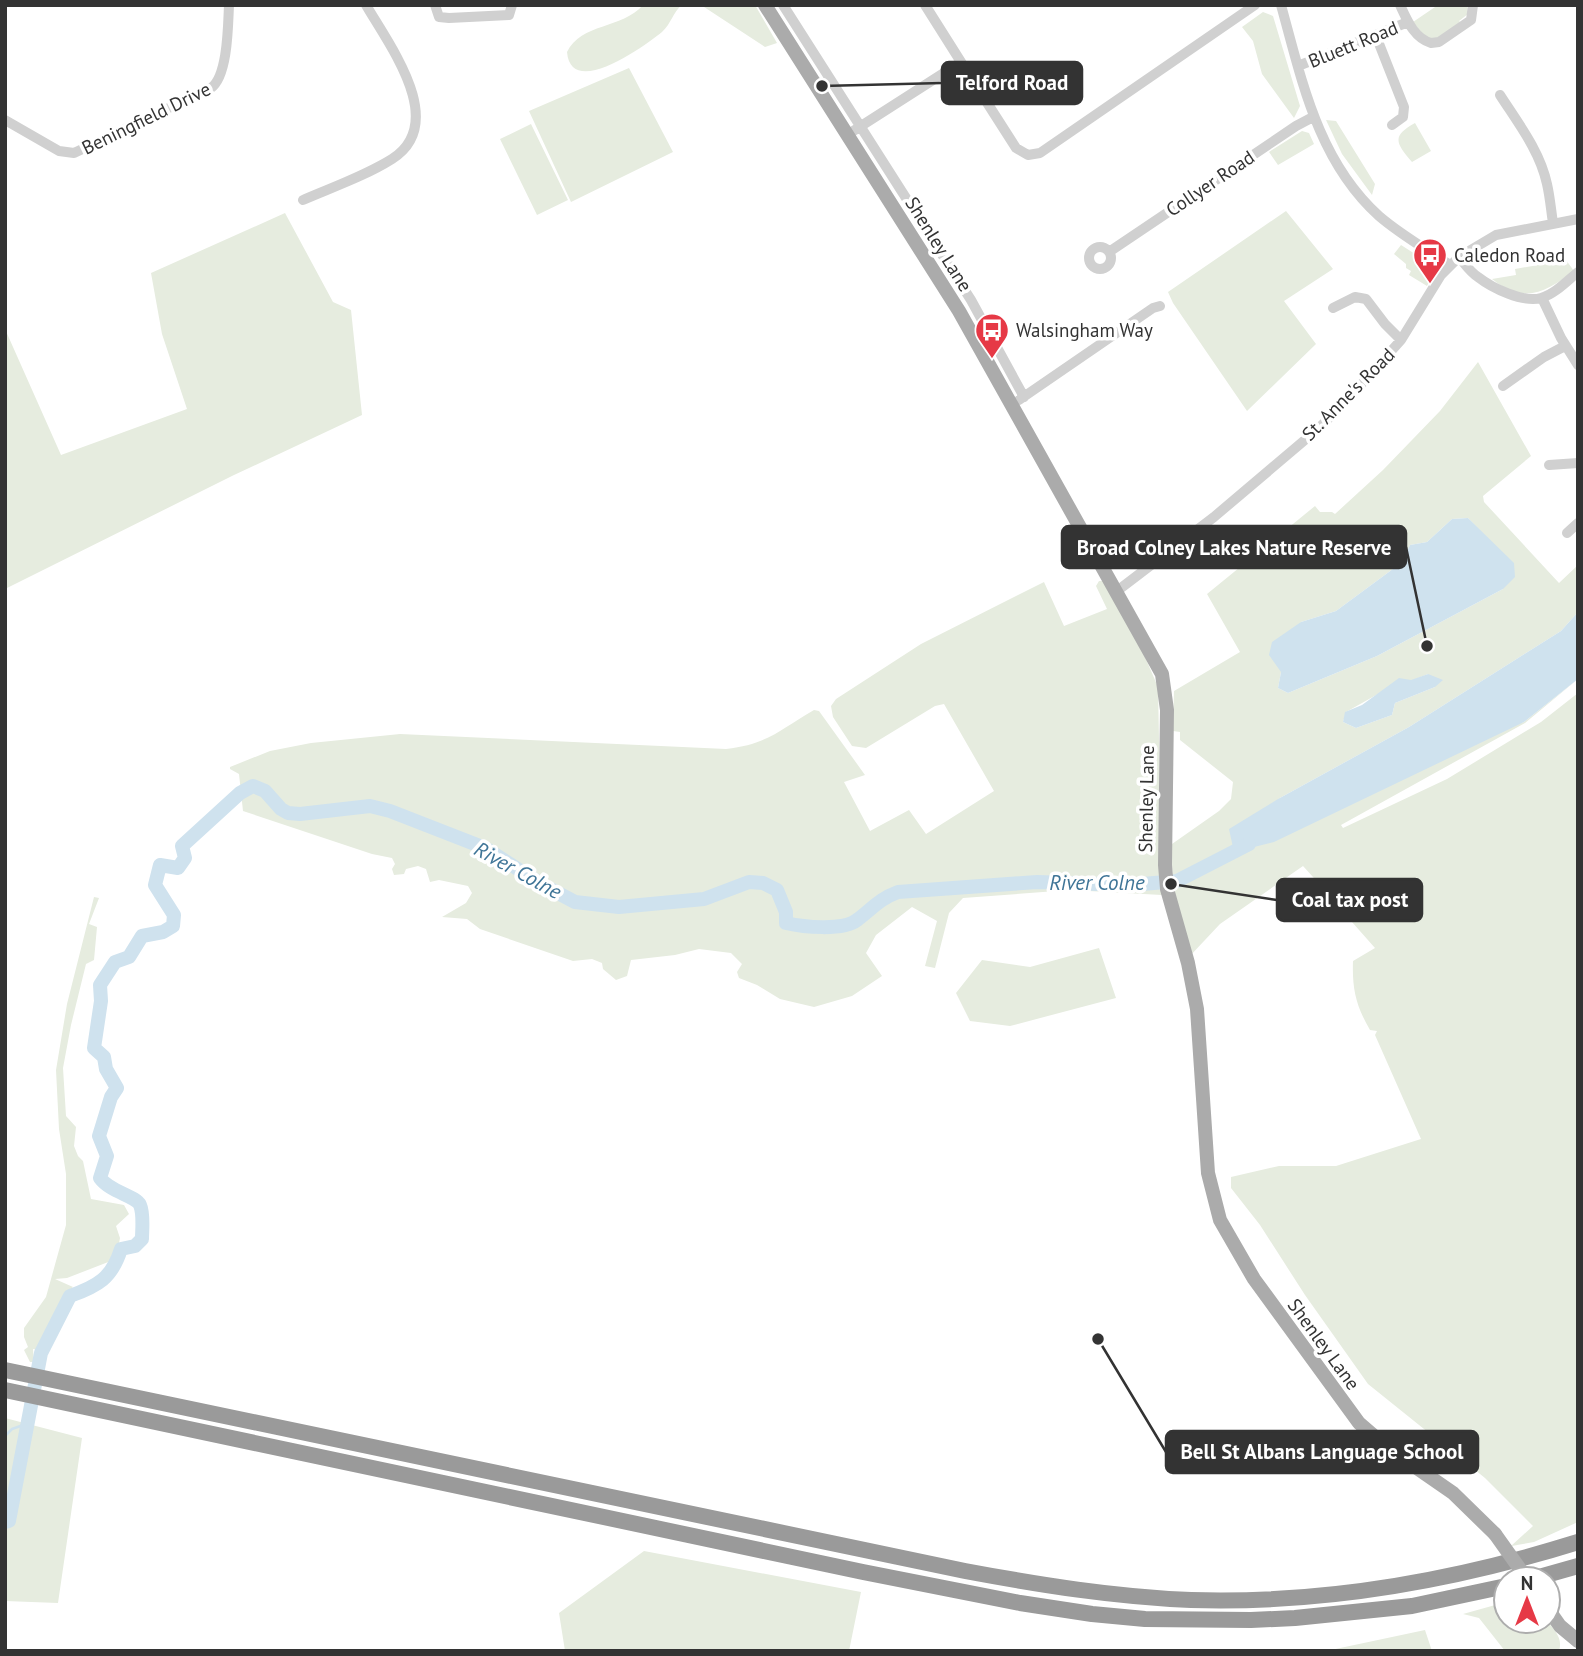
<svg xmlns="http://www.w3.org/2000/svg" width="1583" height="1656" viewBox="0 0 1583 1656" font-family="'PT Sans',sans-serif">
<rect width="100%" height="100%" fill="#fff"/>
<path fill="#e6ecdf" fill-rule="evenodd" d="M 643,5 L 682,5 C 673,12 671,24 662,32 C 646,45 571,100 567,52 C 581,23 622,29 643,5 Z
M 701,5 L 755,5 L 777,43 L 765,47 Z
M 1438,5 L 1467,5 L 1468,14 L 1459,21 L 1461,23 L 1437,39 L 1426,39 L 1413,22 Z
M 1263,12 L 1273,16 L 1300,106 L 1294,118 L 1262,74 L 1253,41 L 1242,27 Z
M 629,68 L 673,152 L 571,202 L 529,111 Z
M 1326,120 L 1336,121 L 1375,184 L 1372,195 L 1342,154 Z
M 1415,123 L 1431,151 L 1412,162 C 1395,142 1392,136 1415,123 Z
M 531,124 L 568,200 L 537,215 L 500,139 Z
M 1302,131 L 1309,133 L 1314,144 L 1278,165 L 1269,152 Z
M 1286,211 L 1333,269 L 1284,301 L 1316,344 L 1247,411 L 1173,303 L 1168,292 Z
M 285,213 L 333,302 L 351,310 L 362,415 L 234,475 L 5,589 L 5,329 L 61,455 L 187,409 L 162,334 L 151,273 Z
M 1401,245 L 1437,268 L 1427,286 L 1409,275 L 1411,271 L 1406,268 L 1406,264 L 1394,254 Z
M 1566,260 L 1574,271 C 1545,293 1524,304 1492,279 L 1516,275 L 1515,269 Z
M 1478,362 L 1531,456 L 1483,496 L 1484,502 L 1559,583 L 1578,565 L 1578,612 L 1561,631 L 1409,727 L 1278,799 L 1524,722 L 1578,679 L 1525,723 L 1341,825 L 1343,828 L 1447,779 L 1541,722 L 1578,693 L 1578,1522 L 1534,1542 L 1511,1546 L 1533,1526 L 1485,1478 L 1368,1384 L 1305,1295 L 1260,1225 L 1231,1188 L 1231,1177 L 1279,1166 L 1336,1166 L 1421,1139 L 1375,1035 L 1377,1031 L 1370,1030 C 1356,1006 1352,989 1353,961 L 1375,948 L 1344,913 L 1347,907 L 1340,901 L 1333,899 L 1303,866 L 1220,924 L 1189,957 C 1180,919 1170,884 1172,844 L 1219,811 L 1231,799 L 1233,782 L 1180,740 L 1180,732 L 1173,731 L 1174,691 L 1240,652 L 1207,594 L 1315,506 L 1320,512 L 1332,512 L 1335,514 L 1383,470 L 1440,411 ZM 1468,518 L 1484,535 L 1503,589 L 1377,656 L 1288,693 L 1278,688 L 1281,672 L 1301,622 L 1336,611 L 1401,563 L 1410,545 L 1427,542 L 1452,519 ZM 1428,674 L 1435,687 L 1395,703 L 1392,715 L 1356,728 L 1343,722 L 1346,712 L 1378,694 Z
M 1099,581 L 1103,581 L 1142,650 L 1158,687 L 1162,895 L 1070,890 L 963,898 L 949,913 L 935,968 L 925,966 L 937,921 L 912,907 L 876,935 L 866,953 L 882,976 L 852,996 L 814,1007 L 780,999 L 757,985 L 739,978 L 737,972 L 742,964 L 731,953 L 699,949 L 675,955 L 631,960 L 627,976 L 616,980 L 603,969 L 602,963 L 592,959 L 573,961 L 480,929 L 467,919 L 442,917 L 466,903 L 472,893 L 468,886 L 439,880 L 430,882 L 426,869 L 418,866 L 406,869 L 404,874 L 394,875 L 392,869 L 395,864 L 392,858 L 372,854 L 243,811 L 239,774 L 230,769 L 230,767 L 270,751 L 311,743 L 400,734 L 726,749 C 769,744 779,730 814,710 L 819,711 L 865,775 L 844,782 L 870,831 L 909,810 L 926,834 L 994,791 L 944,704 L 935,706 L 866,748 L 852,746 L 833,717 L 831,706 L 836,699 L 921,644 L 1044,582 L 1064,626 L 1107,609 L 1096,586 Z
M 94,897 L 99,898 L 89,924 L 97,927 L 94,960 L 86,964 L 71,1025 L 63,1068 L 66,1116 L 76,1127 L 74,1146 L 78,1156 L 83,1161 L 91,1199 L 124,1205 L 129,1214 L 116,1226 L 120,1238 L 116,1259 L 67,1278 L 55,1279 L 73,1287 L 64,1294 L 39,1350 L 33,1349 L 34,1362 L 30,1362 L 24,1350 L 28,1347 L 24,1337 L 24,1328 L 46,1297 L 66,1225 L 66,1174 L 59,1129 L 56,1070 L 67,1004 Z
M 1099,948 L 1116,998 L 1010,1026 L 970,1021 L 956,993 L 982,960 L 1030,967 Z
M 5,1418 L 82,1438 L 58,1603 L 5,1601 Z
M 644,1551 L 861,1592 L 849,1651 L 565,1651 L 559,1613 Z
M 1506,1602 L 1506,1621 L 1547,1621 C 1555,1631 1563,1638 1559,1651 L 1505,1651 L 1479,1618 L 1463,1614 Z
M 1425,1630 L 1432,1651 L 1326,1651 Z"/>
<path fill="#cfe2ee" d="M 1468,518 L 1514,563 L 1515,577 L 1503,589 L 1377,656 L 1288,693 L 1278,688 L 1281,672 L 1269,655 L 1272,642 L 1301,622 L 1336,611 L 1401,563 L 1410,545 L 1427,542 L 1452,519 Z
M 1578,612 L 1578,679 L 1524,722 L 1274,842 L 1234,852 L 1229,829 L 1278,799 L 1409,727 L 1561,631 Z
M 1428,674 L 1443,680 L 1435,687 L 1395,703 L 1392,715 L 1356,728 L 1343,722 L 1345,712 L 1362,705 L 1399,678 L 1411,680 Z"/>
<g fill="none" stroke-linecap="round" stroke-linejoin="round">
<path stroke="#cfe2ee" stroke-width="2.5" d="M 5,1436 L 12,1429 L 29,1423"/>
<path stroke="#cfe2ee" stroke-width="14" d="M 5,1522 L 9,1521 L 41,1353 L 70,1296 C 98,1286 112,1278 121,1249 L 135,1246 L 142,1239 C 142,1229 144,1214 140,1205 C 136,1196 110,1192 100,1178 L 107,1156 L 99,1136 L 111,1097 L 117,1088 L 106,1069 L 104,1057 L 94,1048 L 101,1001 L 100,985 L 115,962 L 129,957 L 142,936 L 163,932 L 173,926 L 174,915 L 155,885 L 160,865 L 178,868 L 185,858 L 182,846 L 240,793 L 253,786 L 265,791 L 281,809 L 288,813 L 300,814 L 370,806 L 390,811 L 485,848 L 541,884 L 575,902 L 619,907 L 704,899 L 749,882 L 763,883 L 777,890 L 786,912 L 786,923 C 803,927 843,931 857,920 C 872,909 879,899 898,892 L 1037,882 L 1131,885 L 1177,881 L 1249,844"/>
<path stroke="#d0d0d0" stroke-width="10" d="M 435,5 L 439,17 L 449,18 L 509,15 L 512,5
M 783,5 L 971,300 L 1024,397
M 925,5 L 961,62
M 1281,5 C 1302,81 1318,161 1379,216 C 1401,235 1426,249 1450,265
M 1400,5 C 1407,20 1414,38 1431,43 L 1439,42 L 1471,20 L 1473,5
M 1376,36 L 1404,107 L 1403,117 L 1392,125
M 1298,66 L 1408,22
M 1500,95 C 1518,123 1540,151 1547,184 C 1550,197 1551,210 1553,223
M 5,120 L 59,151 L 74,153 L 211,88 C 228,76 228,25 229,5
M 847,135 L 961,62 L 1016,148 L 1028,155 L 1040,153 L 1255,5
M 303,200 C 333,187 365,176 392,159 C 449,123 389,45 366,5
M1089 258a11 11 0 1 1 22 0a11 11 0 1 1-22 0Z
M 1109,252 L 1296,126 L 1313,117
M 1459,257 C 1465,264 1470,272 1478,277 C 1492,288 1523,303 1541,298 C 1555,294 1567,281 1578,272
M 1542,298 L 1561,338 L 1578,365
M 1333,308 L 1355,297 L 1366,299 L 1385,324 L 1401,340
M 1503,386 L 1544,357 L 1565,346
M 1019,400 L 1153,308 L 1160,306
M 1549,465 L 1578,463
M 1567,533 L 1578,523
M 1117,591 L 1214,517 L 1319,428 L 1349,398 L 1401,340 L 1441,275 L 1459,257 L 1496,235 L 1578,219"/>
<path stroke="#ababab" stroke-width="14" d="M 765,5 L 959,311 L 1162,674 L 1167,710 L 1165,865 L 1167,889 L 1188,963 L 1197,1009 L 1208,1173 L 1220,1220 L 1254,1279 L 1359,1423 L 1388,1448 L 1453,1493 L 1495,1534
M 1548,1609 L 1560,1626 L 1578,1641"/>
<path stroke="#9a9a9a" stroke-width="16" d="M 5,1370 L 965,1571 C 1040,1585 1115,1597 1191,1600 C 1323,1604 1453,1581 1578,1542
M 5,1390 L 863,1572 L 1020,1603 L 1092,1614 L 1145,1619 L 1251,1620 L 1295,1618 L 1412,1606 L 1506,1586
M 1532,1579 L 1578,1566"/>
<path stroke="#ababab" stroke-width="14" d="M 1495,1534 L 1527,1579"/>
</g>
<defs>
<g id="bus-pin" transform="scale(1.75)"><path d="M0 17L-7.5 6A9.5 9.5 0 1 1 7.5 6Z" fill="#e63946" stroke="#fff"/><path d="M-5-6H5V4H4V6H2V4H-2V6H-4V4H-5ZM-3.5-4V0h7V-4ZM-3.5 1.2v1.5H-2V1.2ZM2 1.2v1.5H3.5V1.2Z" fill="#fff"/></g>
</defs>
<g fill-rule="evenodd">
<use href="#bus-pin" x="1430" y="255"/>
<use href="#bus-pin" x="992" y="330"/>
</g>
<g text-anchor="middle" dominant-baseline="central" stroke-width="7" stroke-linejoin="round" paint-order="stroke">
<g font-size="19" fill="#333" stroke="#fff">
<text transform="translate(1353 44) rotate(-22)">Bluett Road</text>
<text transform="translate(146 118) rotate(-26)">Beningfield Drive</text>
<text transform="translate(1210 183) rotate(-34)">Collyer Road</text>
<text transform="translate(939 244) rotate(58)">Shenley Lane</text>
<text transform="translate(1348 394) rotate(-45)">St. Anne's Road</text>
<text transform="translate(1146 799) rotate(-89)">Shenley Lane</text>
<text transform="translate(1324 1344) rotate(54)">Shenley Lane</text>
</g>
<g font-size="19" fill="#333" stroke="#fff" text-anchor="start">
<text x="1454" y="255">Caledon Road</text>
<text x="1016" y="330">Walsingham Way</text>
</g>
<g font-size="21" font-style="italic" fill="#3f7597" stroke="#fff">
<text transform="translate(518 870) rotate(29)">River Colne</text>
<text x="1097" y="882">River Colne</text>
</g>
</g>
<path fill="none" stroke="#333" stroke-width="2.5" d="M822 86L942 83M1427 646L1406 547M1171 884L1277 900M1098 1339L1166 1452"/>
<g fill="#333" stroke="#fff" stroke-width="2.5">
<circle cx="822" cy="86" r="7"/>
<circle cx="1427" cy="646" r="7"/>
<circle cx="1171" cy="884" r="7"/>
<circle cx="1098" cy="1339" r="7"/>
</g>
<g fill="#333" stroke="#333" stroke-width="2.5">
<rect x="942" y="62" width="140" height="42" rx="7"/>
<rect x="1062" y="526" width="344" height="42" rx="7"/>
<rect x="1277" y="879" width="145" height="42" rx="7"/>
<rect x="1166" y="1431" width="312" height="42" rx="7"/>
</g>
<g font-size="21" text-anchor="middle" font-weight="bold" fill="#fff">
<text x="1012" y="90">Telford Road</text>
<text x="1234" y="555">Broad Colney Lakes Nature Reserve</text>
<text x="1350" y="907">Coal tax post</text>
<text x="1322" y="1459">Bell St Albans Language School</text>
</g>
<rect width="1583" height="1656" fill="none" stroke="#333333" stroke-width="14"/>
<g transform="translate(1527 1600)"><circle r="33" fill="#ffffff" stroke="#adadad" stroke-width="2"/>
<path d="M0-5L12 26L0 18L-12 26Z" fill="#e63946"/>
<text y="-10" font-size="19" font-weight="bold" text-anchor="middle" fill="#333333">N</text>
</g>
</svg>
